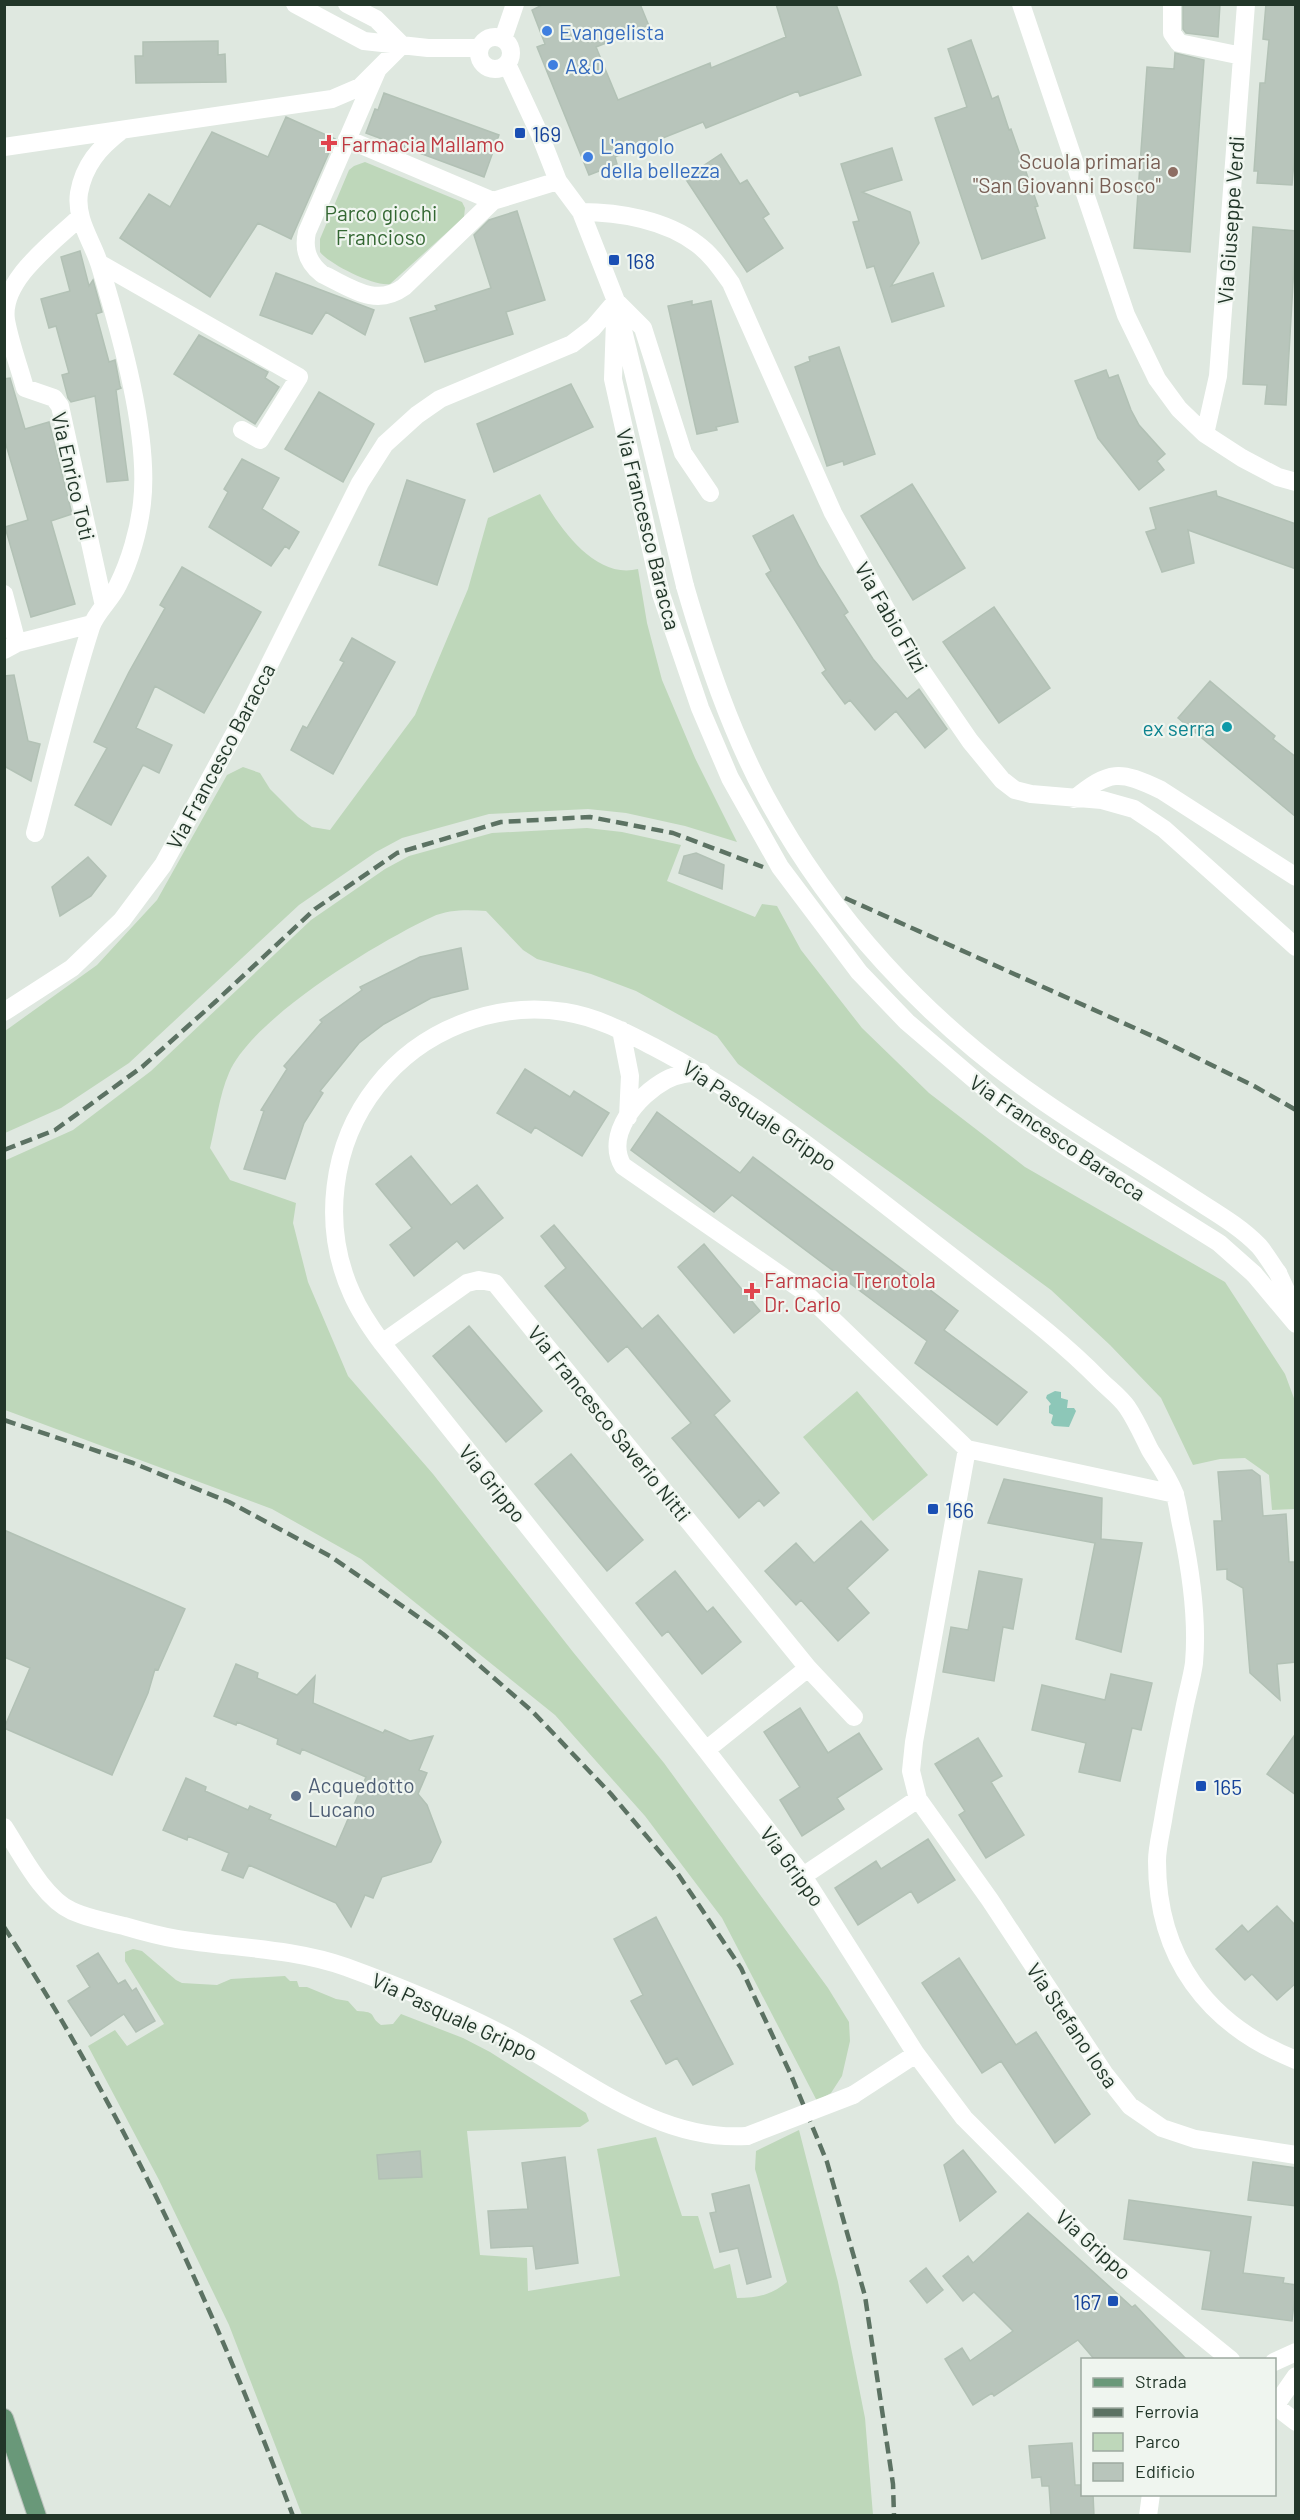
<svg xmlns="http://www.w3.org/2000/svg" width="1300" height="2520" viewBox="0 0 1300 2520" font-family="Barlow,sans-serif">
<rect width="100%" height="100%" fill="#dfe8e0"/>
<path fill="#bed7ba" d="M 365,162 L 462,202 L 465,208 L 464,217 L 390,284 C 375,287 329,264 320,252 L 320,239 L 349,170 L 354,166 Z
M 540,494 C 558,525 594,580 638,569 L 647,623 L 662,680 L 695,758 L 737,842 L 685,826 L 626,813 L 588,809 L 489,814 L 402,838 L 376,852 L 299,905 L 129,1063 L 61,1108 L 5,1133 L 5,1031 L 97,965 L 157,900 L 227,775 L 243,767 L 260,773 L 270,789 L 298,817 L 312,827 L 330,830 L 415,715 L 468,589 L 488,518 Z
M 587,828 L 622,832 L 681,845 L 667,881 L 755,917 L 762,904 L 777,906 L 801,950 L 862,1028 L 929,1093 L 1025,1167 L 1225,1282 L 1285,1374 L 1295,1401 L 1295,1517 L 1294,1509 L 1272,1510 L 1269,1475 L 1245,1458 L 1220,1459 L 1193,1465 L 1161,1398 L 1110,1345 L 1051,1290 L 901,1180 L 738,1064 L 717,1036 L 636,991 L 591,974 L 537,959 L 523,950 L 486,911 C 469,910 449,909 432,917 C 378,942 252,1018 229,1073 C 219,1096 216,1124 210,1148 L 230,1180 L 296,1203 L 293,1223 L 308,1282 L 348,1376 L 433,1474 L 573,1652 L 664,1763 L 828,1988 L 849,2022 L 850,2041 L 842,2076 L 831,2093 L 817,2101 L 722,1918 L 645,1816 L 555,1715 L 361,1559 L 272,1509 L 5,1410 L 4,1161 L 73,1130 L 151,1071 L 311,920 L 385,869 L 409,856 L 492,833 Z
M 857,1391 L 928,1475 L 873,1521 L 803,1437 Z
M 133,1949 L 142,1951 L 176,1980 L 182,1983 L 217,1985 L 231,1979 L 285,1976 L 290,1981 L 297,1981 L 299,1987 L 307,1987 L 336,1999 L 348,2001 L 357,2011 C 379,2012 368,2016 381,2025 L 393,2024 L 401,2014 L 463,2038 L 490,2052 L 586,2113 L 589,2121 L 580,2127 L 467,2131 L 480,2255 L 527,2258 L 528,2291 L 620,2276 L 597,2149 L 656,2137 L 682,2216 L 698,2216 L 714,2269 L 730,2264 L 737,2298 C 758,2298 771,2295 787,2282 L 755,2169 L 756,2151 L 799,2130 L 838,2282 L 865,2418 L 873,2515 L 302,2515 L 229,2325 L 159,2180 L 88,2046 L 115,2030 L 127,2046 L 164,2024 L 125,1961 L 125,1952 Z"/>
<path fill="#8dc7b8" d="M 1055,1391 L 1061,1392 L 1061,1398 L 1068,1400 L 1067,1408 L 1074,1408 L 1076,1411 L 1069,1427 L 1054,1426 L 1051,1423 L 1053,1415 L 1049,1413 L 1049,1406 L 1051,1404 L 1046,1398 L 1047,1395 Z"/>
<path fill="#b8c5bb" stroke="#b2c1b5" stroke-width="1.5" d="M 544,4 L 640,4 L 649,26 L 596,47 L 618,100 L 710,63 L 711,68 L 786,37 L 776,4 L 836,4 L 861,75 L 800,96 L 798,91 L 706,128 L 703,122 L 615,157 L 617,164 L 589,175 L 537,47 L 545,44 L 532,10 Z
M 1183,4 L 1220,4 L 1218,37 L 1186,33 L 1183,29 Z
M 1266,4 L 1296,4 L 1296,138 L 1292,185 L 1257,183 L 1258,171 L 1254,171 L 1260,83 L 1265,83 L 1269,40 L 1263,39 Z
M 971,40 L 992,99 L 998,96 L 1009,130 L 1011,129 L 1038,206 L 1035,207 L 1045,238 L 982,259 L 935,118 L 967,107 L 948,49 Z
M 218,41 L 218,55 L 225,54 L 226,82 L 136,83 L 135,56 L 143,56 L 143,42 Z
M 1175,53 L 1204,60 L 1190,252 L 1134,248 L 1147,67 L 1174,69 Z
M 384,93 L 499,135 L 484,177 L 366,133 L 375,109 L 378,110 Z
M 286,117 L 335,139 L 291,239 L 258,223 L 210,297 L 120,238 L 149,194 L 170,207 L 212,132 L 268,157 Z
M 892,148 L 902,180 L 862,192 L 910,212 L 919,243 L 891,286 L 933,273 L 944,306 L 892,322 L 874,266 L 867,268 L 853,222 L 859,221 L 841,164 Z
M 721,154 L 740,184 L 747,180 L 769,214 L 763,218 L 783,248 L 747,272 L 685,178 Z
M 517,211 L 545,300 L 506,312 L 513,334 L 425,362 L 410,318 L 437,310 L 435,306 L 491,288 L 474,235 L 489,220 Z
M 1253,227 L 1296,231 L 1286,405 L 1265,404 L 1267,385 L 1243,384 Z
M 80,251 L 89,286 L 93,280 L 102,312 L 96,314 L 109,362 L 115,360 L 120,386 L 121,388 L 116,390 L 128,480 L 107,482 L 95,396 L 71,402 L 68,398 L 62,375 L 69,373 L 56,326 L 49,328 L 41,299 L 70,291 L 61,257 Z
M 276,273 L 374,310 L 365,335 L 326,312 L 312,334 L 260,315 Z
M 692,301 L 692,305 L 711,301 L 738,422 L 716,427 L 717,430 L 697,434 L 668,306 Z
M 199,335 L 268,372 L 265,378 L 279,387 L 255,424 L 174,374 Z
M 839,347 L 875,454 L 844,465 L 843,461 L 827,466 L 795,367 L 810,361 L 809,357 Z
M 1106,370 L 1109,378 L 1118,375 L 1131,410 L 1139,425 L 1165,454 L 1157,461 L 1164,470 L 1139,490 L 1098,438 L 1075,381 Z
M 10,378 L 25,429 L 49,422 L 72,514 L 51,521 L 75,604 L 31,617 L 5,527 L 28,520 L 4,438 L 4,379 Z
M 571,384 L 593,427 L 494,472 L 477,424 Z
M 319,392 L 374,424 L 343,482 L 285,449 Z
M 242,459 L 279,478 L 262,509 L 299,532 L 289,549 L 285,546 L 271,566 L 209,527 L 228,492 L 224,489 Z
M 407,480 L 465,500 L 437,585 L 379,565 Z
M 912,484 L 965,568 L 913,600 L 861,516 Z
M 1216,491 L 1217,496 L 1296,524 L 1296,569 L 1188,530 L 1194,563 L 1162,572 L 1146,532 L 1156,529 L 1150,508 Z
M 793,515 L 819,566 L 848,612 L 844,615 L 873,659 L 907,699 L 919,689 L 947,729 L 925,748 L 896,711 L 875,730 L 850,700 L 845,704 L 822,673 L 826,670 L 766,574 L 771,571 L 753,536 Z
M 182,567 L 261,612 L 204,713 L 155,686 L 136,728 L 172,745 L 159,773 L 143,765 L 111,825 L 75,805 L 107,748 L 94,742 L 129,672 L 165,608 L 160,605 Z
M 994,607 L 1050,688 L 999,723 L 943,642 Z
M 352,638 L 395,662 L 333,774 L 291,750 L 303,726 L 307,728 L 344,662 L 340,660 Z
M 14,675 L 28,741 L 40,744 L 31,781 L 4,766 L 4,676 Z
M 1210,681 L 1275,736 L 1273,739 L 1296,757 L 1296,817 L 1178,718 Z
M 696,853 L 724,865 L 722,889 L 679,873 L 684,856 Z
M 88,857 L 106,876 L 91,896 L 60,916 L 52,887 Z
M 461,948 L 468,989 L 431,998 L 384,1024 L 359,1043 L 320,1091 L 323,1093 L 304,1123 L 285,1179 L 244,1169 L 264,1111 L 261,1110 L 287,1069 L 284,1066 L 322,1022 L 320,1020 L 362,990 L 360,987 L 420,957 Z
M 525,1069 L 570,1097 L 574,1091 L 609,1113 L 582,1156 L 535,1127 L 531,1133 L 497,1113 Z
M 657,1112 L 740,1173 L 753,1157 L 958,1311 L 944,1330 L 1027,1392 L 997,1425 L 915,1363 L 927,1341 L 732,1195 L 714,1212 L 631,1150 Z
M 411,1156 L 451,1205 L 477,1185 L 503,1218 L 464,1249 L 457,1241 L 414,1276 L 390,1245 L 412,1228 L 376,1184 Z
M 554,1225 L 642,1329 L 658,1315 L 730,1401 L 714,1415 L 779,1493 L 764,1506 L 759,1500 L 739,1518 L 672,1438 L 691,1423 L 627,1346 L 608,1362 L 545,1286 L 566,1268 L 541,1236 Z
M 704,1244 L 760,1311 L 734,1333 L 678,1267 Z
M 469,1326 L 542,1411 L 506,1442 L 433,1356 Z
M 571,1454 L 643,1540 L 607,1571 L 535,1484 Z
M 1252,1470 L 1260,1476 L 1263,1516 L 1286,1514 L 1289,1562 L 1296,1562 L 1296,1662 L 1277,1664 L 1280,1700 L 1250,1673 L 1243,1588 L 1227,1579 L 1227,1569 L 1217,1570 L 1214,1521 L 1222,1521 L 1218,1472 Z
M 1004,1479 L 1102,1498 L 1101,1539 L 1142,1543 L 1121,1652 L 1076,1639 L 1095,1543 L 988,1523 Z
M 861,1521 L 888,1550 L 847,1588 L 869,1613 L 838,1641 L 801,1600 L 796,1605 L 765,1571 L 796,1543 L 814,1563 Z
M 4,1530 L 185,1609 L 158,1670 L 155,1669 L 148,1693 L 112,1775 L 4,1728 L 30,1668 L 4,1657 Z
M 675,1571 L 707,1612 L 713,1607 L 741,1642 L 702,1674 L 668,1631 L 662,1636 L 636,1603 Z
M 979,1571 L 1022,1579 L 1013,1629 L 1003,1627 L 994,1681 L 943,1672 L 951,1627 L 968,1630 Z
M 236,1664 L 258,1673 L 257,1678 L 297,1695 L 315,1676 L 313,1703 L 383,1733 L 385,1730 L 410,1741 L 433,1736 L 419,1770 L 427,1773 L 418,1794 L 427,1805 L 441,1842 L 431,1862 L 382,1877 L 373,1898 L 365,1895 L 351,1927 L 336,1903 L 249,1865 L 243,1878 L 222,1870 L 229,1853 L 188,1836 L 187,1840 L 163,1830 L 186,1778 L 206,1787 L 205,1791 L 248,1810 L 250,1806 L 271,1815 L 269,1819 L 336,1847 L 366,1777 L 302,1749 L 300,1754 L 277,1744 L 278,1739 L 237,1722 L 236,1725 L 214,1716 Z
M 1111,1674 L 1152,1683 L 1141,1730 L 1132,1728 L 1120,1781 L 1079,1772 L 1086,1743 L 1032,1730 L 1042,1685 L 1105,1700 Z
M 800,1708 L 828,1753 L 859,1733 L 882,1769 L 837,1798 L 844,1809 L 802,1836 L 780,1800 L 800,1787 L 764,1732 Z
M 1296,1733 L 1296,1795 L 1267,1774 Z
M 978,1738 L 1002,1776 L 991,1782 L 1024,1835 L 986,1858 L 959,1815 L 965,1811 L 935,1764 Z
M 928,1839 L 955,1880 L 918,1903 L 911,1891 L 858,1925 L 835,1888 L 876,1861 L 881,1869 Z
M 1277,1906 L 1296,1926 L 1296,1983 L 1277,2000 L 1252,1974 L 1245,1980 L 1216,1949 L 1242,1925 L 1248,1932 Z
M 656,1917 L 733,2064 L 693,2085 L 677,2058 L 666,2064 L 631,2001 L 643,1995 L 614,1939 Z
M 98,1953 L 118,1984 L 125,1980 L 132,1991 L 136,1988 L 155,2021 L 136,2032 L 124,2014 L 91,2036 L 68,2001 L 90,1987 L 77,1966 Z
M 959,1958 L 1016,2045 L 1036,2032 L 1090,2114 L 1055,2143 L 1001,2061 L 982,2073 L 922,1983 Z
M 963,2150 L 996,2192 L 960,2221 L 944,2165 Z
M 420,2151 L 422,2177 L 379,2179 L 377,2155 Z
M 565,2157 L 578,2263 L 536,2269 L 533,2246 L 491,2248 L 488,2211 L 528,2209 L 522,2163 Z
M 1253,2162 L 1296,2168 L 1296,2206 L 1248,2200 Z
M 749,2185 L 771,2277 L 747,2284 L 738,2248 L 720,2252 L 710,2213 L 716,2212 L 712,2194 Z
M 1129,2200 L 1251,2217 L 1243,2273 L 1284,2278 L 1283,2283 L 1296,2285 L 1292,2321 L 1202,2309 L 1211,2251 L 1124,2239 Z
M 1028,2213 L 1132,2307 L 1135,2305 L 1187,2360 L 1095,2360 L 1078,2340 L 994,2396 L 992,2393 L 973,2405 L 945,2359 L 962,2348 L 970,2361 L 1013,2331 L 974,2292 L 963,2301 L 943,2276 L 968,2256 L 973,2263 Z
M 926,2268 L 943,2290 L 927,2303 L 910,2281 Z
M 1072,2443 L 1075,2485 L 1083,2485 L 1083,2494 L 1093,2494 L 1094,2516 L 1051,2516 L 1049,2486 L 1042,2486 L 1041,2477 L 1032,2478 L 1029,2446 Z"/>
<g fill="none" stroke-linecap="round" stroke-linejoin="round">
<g stroke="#bdc3bf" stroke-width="20">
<path id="major" d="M 4,2418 L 37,2516"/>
</g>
<path stroke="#fff" stroke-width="18" d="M 295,4 L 364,41 L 428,48 L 480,48
M 347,4 L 376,19 L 402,45
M 1021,4 L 1126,315 L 1157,379 L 1179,409 L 1205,434 L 1242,458 L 1278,477 L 1296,482
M 1172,4 L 1172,33 L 1179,43 L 1242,56
M479 53a16 16 0 1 1 32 0a16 16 0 1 1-32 0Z
M 503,39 L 515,4
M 507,64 L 540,135 L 558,181 L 581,212 L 616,301 L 685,586
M 377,71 L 307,232 C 303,249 308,263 322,274 C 350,287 375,308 404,287 L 493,201 L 558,181
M 347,139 L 493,201
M 4,147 L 332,99 L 360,87 L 402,45
M 581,212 C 619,212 666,220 697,244 C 711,254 721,269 731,283 L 833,513 L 913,658 L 970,741 L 1002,780 L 1015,790 L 1031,794 L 1102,800 L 1134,809 L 1164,829 L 1296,947
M 80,217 C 54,242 0,280 6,320 C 10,343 19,366 25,388 L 54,398 L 60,406 L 104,606
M 99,263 L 299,377 L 260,440 L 242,430
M 617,302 L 643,328 L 683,453 L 710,493
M 615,320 L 613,379 L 661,594
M 1205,434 L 1218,376 L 1246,4
M 4,594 L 17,643
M 4,650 L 17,643 L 92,624
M 1074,799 C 1110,770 1119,770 1161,790 L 1296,877
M 35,833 C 53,765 69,695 91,627 C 96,612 111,600 118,585 C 130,561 139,530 142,503 C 150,435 120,332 100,266 C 93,242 75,220 79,193 C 84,165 99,148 121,131
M 4,1012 L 72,968 L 122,920 L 163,865 L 238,727 L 360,483 L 385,444 L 417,415 L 440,399 L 572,344 L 593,328 L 616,301
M 621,1030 L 630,1076 L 628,1117
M 702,1072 C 690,1073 677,1074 666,1080 C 638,1095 604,1135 623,1166 L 802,1290 L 967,1449 L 1175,1494
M 1278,1273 L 1296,1312
M 1254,1274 L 1296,1324
M 382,1343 L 467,1283 L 479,1280 L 495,1283 L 808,1668 L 706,1750
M 808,1668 L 854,1717
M 918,1799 L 990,1900 L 1104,2073 L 1130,2106 L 1162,2128 L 1195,2139 L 1296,2155
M 4,1827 C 21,1853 43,1898 72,1911 C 88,1918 106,1922 124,1926 C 141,1931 159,1936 177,1939 C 233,1948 292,1948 346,1967 C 398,1986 451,2008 500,2033 C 578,2073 654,2142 747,2136
M 803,1876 L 918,1799 L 911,1771 L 914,1742 L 967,1449
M 853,2095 L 916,2054
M 1231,2360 L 1098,2252 L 964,2118 L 916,2054 L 803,1876 L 706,1750 L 382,1343 C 371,1328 360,1312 352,1294 C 321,1226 331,1144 377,1086 C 421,1030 494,1001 565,1012 C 597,1017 625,1032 654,1047 C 765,1105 861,1187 960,1263 C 1008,1301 1057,1336 1100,1380 C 1109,1389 1120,1397 1127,1407 C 1136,1420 1143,1436 1150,1450 C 1158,1463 1168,1477 1174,1492 C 1178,1503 1179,1517 1182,1529 C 1191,1572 1198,1618 1194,1663 C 1192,1678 1187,1694 1184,1710 C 1177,1744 1170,1779 1164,1814 C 1162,1829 1157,1846 1157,1861 C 1157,1957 1207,2025 1296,2060
M 1274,2362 L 1296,2352
M 1274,2405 L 1296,2422
M 1275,2406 L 1296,2376
M 1148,2516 L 1151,2494"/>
<use href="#major" stroke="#699879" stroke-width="18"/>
<path stroke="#5c7263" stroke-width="4.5" stroke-dasharray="12 6" stroke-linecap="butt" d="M 845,898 L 1159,1039 L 1254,1086 L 1296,1110
M 4,1150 L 55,1130 L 142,1067 L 214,1003 L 315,909 L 397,853 L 501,822 L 590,817 L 673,833 L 763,867
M 4,1420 L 133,1463 L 229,1502 L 330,1556 L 443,1634 L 532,1711 L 611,1794 L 676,1871 L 741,1968 L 791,2075 L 827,2162 L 865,2296 L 893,2484 L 894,2516
M 4,1927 C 123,2110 216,2312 293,2516"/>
<path stroke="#fff" stroke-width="18" d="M 685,586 C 706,658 730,730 766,797 C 831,917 925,1019 1037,1097 C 1085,1131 1137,1161 1187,1194 C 1211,1210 1239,1225 1259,1246 C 1266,1254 1272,1265 1278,1273
M 661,594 L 700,708 L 730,778 L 780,867 L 859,972 L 907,1022 L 1004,1105 L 1074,1152 L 1219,1243 L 1254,1274
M 747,2136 L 853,2095"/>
</g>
<g fill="#3f7fe0" stroke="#eff5ef" stroke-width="2">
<circle cx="547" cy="31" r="6"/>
<circle cx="553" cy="65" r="6"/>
<circle cx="588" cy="157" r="6"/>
</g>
<g fill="#1a4fb4" stroke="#eff5ef" stroke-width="2">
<rect x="514" y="127" width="12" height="12" rx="3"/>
<rect x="608" y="254" width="12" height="12" rx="3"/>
<rect x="927" y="1503" width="12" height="12" rx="3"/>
<rect x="1195" y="1780" width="12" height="12" rx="3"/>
<rect x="1107" y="2295" width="12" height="12" rx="3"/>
</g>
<g fill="#e0444e" stroke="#eff5ef" stroke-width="2">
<path d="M326 134h6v6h6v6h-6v6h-6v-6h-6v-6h6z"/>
<path d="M749 1282h6v6h6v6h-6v6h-6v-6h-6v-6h6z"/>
</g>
<circle fill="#8d6e63" stroke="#eff5ef" stroke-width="2" cx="1173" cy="172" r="6"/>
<circle fill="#0f9aa8" stroke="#eff5ef" stroke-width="2" cx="1227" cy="727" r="6"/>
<circle fill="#5c6f8a" stroke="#eff5ef" stroke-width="2" cx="296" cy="1796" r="6"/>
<g text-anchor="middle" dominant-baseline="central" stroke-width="4.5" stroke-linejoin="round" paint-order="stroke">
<g font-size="21" fill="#366cbe" stroke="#eff5ef" text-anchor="start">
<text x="559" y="31">Evangelista</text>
<text x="565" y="65">A&amp;O</text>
<text x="600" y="145">L'angolo<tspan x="600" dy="24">della bellezza</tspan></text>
</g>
<g font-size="21" fill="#164399" stroke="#eff5ef" text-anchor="start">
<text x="532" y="133">169</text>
<text x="626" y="260">168</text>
<text x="945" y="1509">166</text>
<text x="1213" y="1786">165</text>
<text x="1101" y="2301" text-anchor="end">167</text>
</g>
<g font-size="21" fill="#be3a42" stroke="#eff5ef" text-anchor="start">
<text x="341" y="143">Farmacia Mallamo</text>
<text x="764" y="1279">Farmacia Trerotola<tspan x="764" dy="24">Dr. Carlo</tspan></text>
</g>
<g font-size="21" fill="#785e54" stroke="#eff5ef" text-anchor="end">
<text x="1161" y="160">Scuola primaria<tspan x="1161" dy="24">"San Giovanni Bosco"</tspan></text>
</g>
<g font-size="21" fill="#336732" stroke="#eff5ef">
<text x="381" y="212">Parco giochi<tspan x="381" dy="24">Francioso</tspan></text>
</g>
<g font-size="21" fill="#223629" stroke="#eff5ef">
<text transform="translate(1230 220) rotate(-86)">Via Giuseppe Verdi</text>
<text transform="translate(74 476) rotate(77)">Via Enrico Toti</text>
<text transform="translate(649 529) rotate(76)">Via Francesco Baracca</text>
<text transform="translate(892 617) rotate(60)">Via Fabio Filzi</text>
<text transform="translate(220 756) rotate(-62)">Via Francesco Baracca</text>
<text transform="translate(760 1115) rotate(34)">Via Pasquale Grippo</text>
<text transform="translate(1058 1137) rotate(34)">Via Francesco Baracca</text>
<text transform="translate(610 1423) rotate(51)">Via Francesco Saverio Nitti</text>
<text transform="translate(493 1483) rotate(51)">Via Grippo</text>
<text transform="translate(793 1866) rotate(54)">Via Grippo</text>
<text transform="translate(455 2016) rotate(25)">Via Pasquale Grippo</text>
<text transform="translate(1073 2025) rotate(56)">Via Stefano Iosa</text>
<text transform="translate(1094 2244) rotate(42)">Via Grippo</text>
</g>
<g font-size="21" fill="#0d838f" stroke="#eff5ef" text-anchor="end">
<text x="1215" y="727">ex serra</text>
</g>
<g font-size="21" fill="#4e5e75" stroke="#eff5ef" text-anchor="start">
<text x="308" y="1784">Acquedotto<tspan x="308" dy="24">Lucano</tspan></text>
</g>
</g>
<rect width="1300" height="2520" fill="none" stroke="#223629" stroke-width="12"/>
<rect x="1081" y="2358" width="195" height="138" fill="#eff5ef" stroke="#9da9a0" stroke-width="1.5"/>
<rect x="1093" y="2378" width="30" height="9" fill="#699879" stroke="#9da9a0" stroke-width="1.5"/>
<text x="1135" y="2388" font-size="18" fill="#223629">Strada</text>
<rect x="1093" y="2408" width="30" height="9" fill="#5c7263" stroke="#9da9a0" stroke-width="1.5"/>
<text x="1135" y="2418" font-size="18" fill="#223629">Ferrovia</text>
<rect x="1093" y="2433" width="30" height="18" fill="#bed7ba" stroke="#9da9a0" stroke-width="1.5"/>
<text x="1135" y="2448" font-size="18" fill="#223629">Parco</text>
<rect x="1093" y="2463" width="30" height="18" fill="#b8c5bb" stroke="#9da9a0" stroke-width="1.5"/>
<text x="1135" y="2478" font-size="18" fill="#223629">Edificio</text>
</svg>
